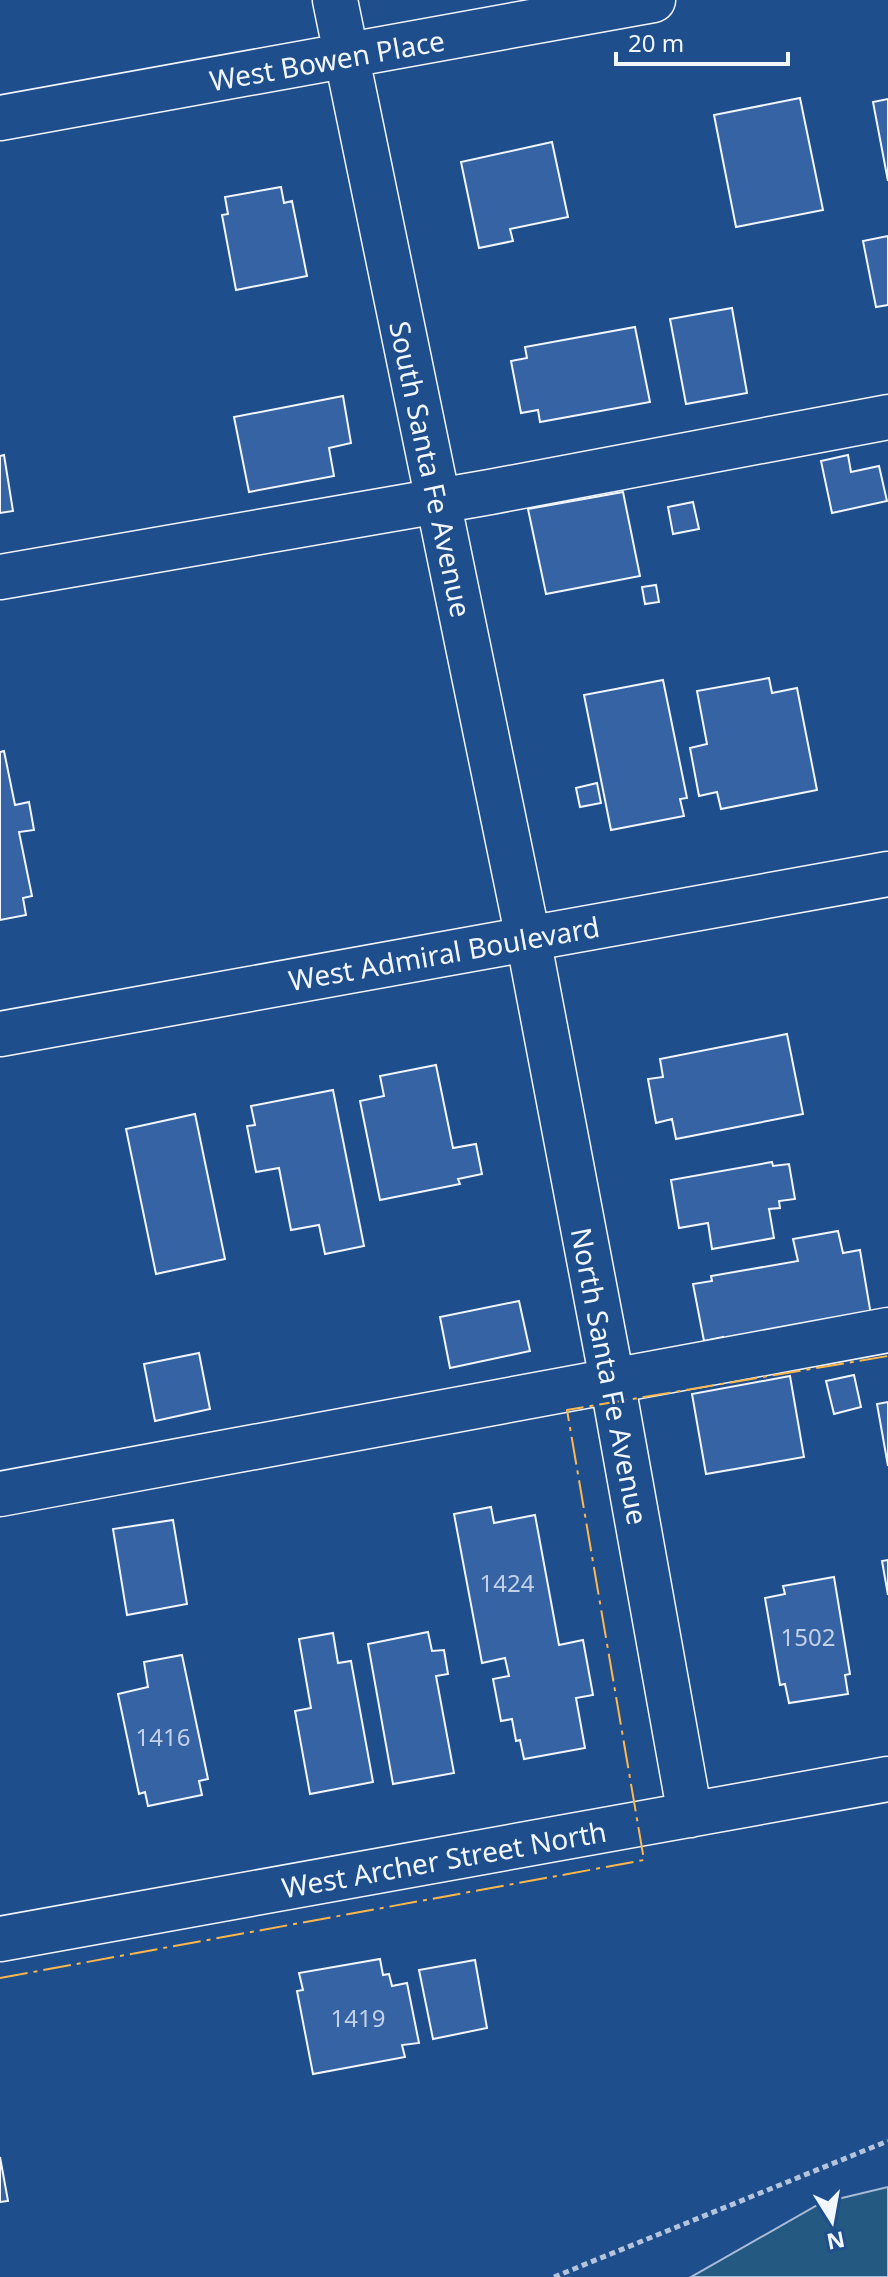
<svg xmlns="http://www.w3.org/2000/svg" width="888" height="2277" viewBox="0 0 888 2277" font-family="'Noto Sans',sans-serif">
<rect width="100%" height="100%" fill="#1f4e8c"/>
<path fill="#245a82" stroke="#a8bbd7" stroke-width="2" d="M 888,2187 L 888,2277 L 691,2277 L 821,2203 Z"/>
<path fill="#3563a3" stroke="#f2f6ff" stroke-width="2" d="M 800,98 L 823,210 L 736,227 L 714,115 Z
M 888,99 L 888,181 L 873,102 Z
M 552,142 L 568,217 L 510,229 L 513,241 L 479,248 L 461,162 Z
M 281,187 L 284,203 L 292,201 L 307,276 L 236,290 L 222,215 L 228,214 L 225,197 Z
M 888,236 L 888,305 L 876,307 L 863,241 Z
M 732,308 L 747,393 L 686,404 L 670,319 Z
M 635,327 L 650,402 L 540,422 L 538,410 L 521,413 L 511,361 L 527,358 L 525,347 Z
M 343,396 L 351,443 L 329,448 L 334,476 L 249,492 L 234,417 Z
M 4,455 L 13,511 L 0,513 L 0,456 Z
M 848,455 L 851,472 L 879,466 L 887,501 L 832,513 L 821,461 Z
M 623,492 L 640,576 L 546,594 L 528,509 Z
M 693,502 L 699,529 L 673,534 L 668,507 Z
M 656,585 L 659,602 L 645,604 L 642,587 Z
M 769,678 L 772,693 L 797,688 L 817,790 L 721,809 L 717,792 L 699,796 L 690,748 L 707,744 L 697,691 Z
M 663,680 L 687,798 L 680,799 L 684,816 L 611,830 L 584,695 Z
M 4,751 L 15,805 L 29,802 L 34,830 L 19,832 L 32,896 L 23,898 L 26,915 L 0,920 L 0,752 Z
M 597,783 L 601,803 L 580,807 L 576,788 Z
M 787,1034 L 803,1114 L 676,1139 L 672,1119 L 656,1123 L 648,1079 L 663,1077 L 660,1059 Z
M 436,1065 L 453,1148 L 476,1144 L 482,1174 L 458,1179 L 460,1184 L 380,1200 L 360,1101 L 384,1096 L 380,1076 Z
M 333,1090 L 364,1246 L 325,1254 L 319,1225 L 291,1230 L 279,1168 L 256,1172 L 247,1126 L 255,1125 L 251,1106 Z
M 195,1114 L 225,1259 L 156,1274 L 126,1129 Z
M 772,1162 L 773,1166 L 789,1164 L 795,1199 L 779,1201 L 780,1208 L 769,1209 L 774,1238 L 712,1249 L 708,1223 L 679,1228 L 671,1180 Z
M 838,1231 L 843,1253 L 860,1250 L 871,1315 L 723,1341 L 723,1337 L 704,1341 L 693,1284 L 712,1281 L 711,1276 L 798,1261 L 793,1239 Z
M 519,1301 L 530,1351 L 450,1368 L 440,1317 Z
M 199,1353 L 210,1409 L 155,1421 L 144,1364 Z
M 854,1375 L 861,1407 L 834,1414 L 826,1381 Z
M 790,1376 L 804,1457 L 706,1474 L 692,1394 Z
M 888,1402 L 888,1466 L 877,1404 Z
M 491,1507 L 494,1523 L 535,1515 L 559,1645 L 583,1640 L 593,1695 L 576,1698 L 585,1748 L 524,1759 L 520,1740 L 516,1741 L 512,1719 L 501,1721 L 493,1679 L 509,1676 L 505,1658 L 482,1663 L 454,1514 Z
M 173,1520 L 187,1604 L 127,1615 L 113,1529 Z
M 888,1560 L 888,1595 L 882,1561 Z
M 834,1577 L 850,1674 L 845,1675 L 848,1694 L 789,1703 L 785,1684 L 780,1685 L 765,1598 L 785,1594 L 783,1586 Z
M 428,1632 L 432,1651 L 444,1650 L 448,1674 L 436,1676 L 454,1773 L 393,1784 L 368,1644 Z
M 333,1633 L 338,1663 L 351,1661 L 373,1782 L 310,1794 L 295,1711 L 311,1708 L 299,1639 Z
M 182,1655 L 208,1779 L 199,1781 L 202,1795 L 148,1806 L 145,1792 L 139,1794 L 118,1694 L 148,1687 L 144,1662 Z
M 380,1959 L 383,1975 L 389,1974 L 392,1986 L 407,1983 L 419,2043 L 402,2045 L 405,2057 L 313,2074 L 297,1991 L 303,1990 L 299,1973 Z
M 475,1960 L 487,2028 L 433,2039 L 419,1970 Z
M 0,2157 L 8,2201 L 0,2202 Z"/>
<g fill="none" stroke-linecap="round" stroke-linejoin="round">
<g stroke="#f2f6ff" stroke-width="47">
<path id="minor" d="M 335,0 L 528,938 L 612,1380 L 690,1815
M 0,118 L 653,0
M 0,577 L 490,492 L 888,417
M 0,1034 L 888,874
M 0,1494 L 888,1330
M 0,1939 L 888,1779"/>
</g>
<path stroke="#b3c4dc" stroke-width="5" stroke-dasharray="6 4" stroke-linecap="butt" d="M 554,2277 L 888,2141"/>
<use href="#minor" stroke="#1f4e8c" stroke-width="44"/>
<path stroke="#ffb74d" stroke-width="2" stroke-dasharray="28 6 4 6" stroke-linecap="butt" d="M 0,1978 L 644,1860 L 567,1410 L 888,1356"/>
</g>
<g text-anchor="middle" dominant-baseline="central" stroke-width="6" stroke-linejoin="round" paint-order="stroke">
<g font-size="24" fill="#c3d1e8">
<text x="507" y="1582">1424</text>
<text x="808" y="1636">1502</text>
<text x="163" y="1736">1416</text>
<text x="358" y="2017">1419</text>
</g>
<g font-size="28" fill="#f2f6ff" stroke="#1f4e8c">
<text transform="translate(327 60) rotate(-10)">West Bowen Place</text>
<text transform="translate(431 469) rotate(78)">South Santa Fe Avenue</text>
<text transform="translate(444 953) rotate(-10)">West Admiral Boulevard</text>
<text transform="translate(610 1376) rotate(79)">North Santa Fe Avenue</text>
<text transform="translate(444 1859) rotate(-10)">West Archer Street North</text>
</g>
</g>
<g transform="translate(832 2221) rotate(169)" stroke="#1f4e8c" stroke-width="6" paint-order="stroke">
<path d="M0-6L14 30L0 20L-14 30Z" fill="#f2f6ff"/>
<text y="-12" font-size="22" font-weight="bold" text-anchor="middle" fill="#f2f6ff">N</text>
</g>
<path d="M616 52v12h172v-12" fill="none" stroke="#f2f6ff" stroke-width="4"/>
<text x="628" y="52" font-size="24" fill="#f2f6ff" stroke="#1f4e8c" stroke-width="6" paint-order="stroke">20 m</text>
</svg>
